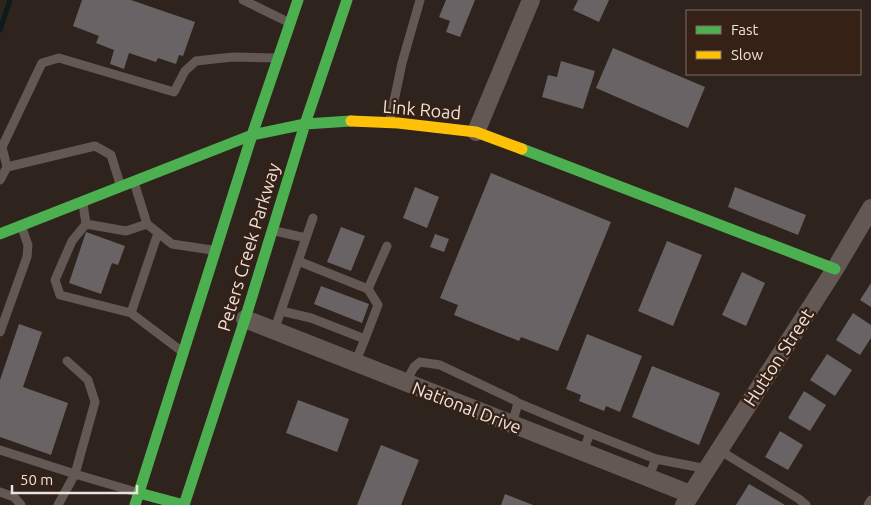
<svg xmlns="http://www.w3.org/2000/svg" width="871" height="505" viewBox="0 0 871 505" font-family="Ubuntu,sans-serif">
<rect width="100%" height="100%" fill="#2e231d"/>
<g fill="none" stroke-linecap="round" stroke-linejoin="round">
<path stroke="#0c1b1b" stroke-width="5" d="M 0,30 L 10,0"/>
</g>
<path fill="#6a6365" d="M 82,0 L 131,0 L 195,22 L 183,56 L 179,55 L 176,64 L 158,58 L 156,62 L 129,53 L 124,69 L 110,64 L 114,50 L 96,43 L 99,36 L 73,26 Z
M 446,0 L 475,0 L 460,37 L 446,32 L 450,21 L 439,17 Z
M 578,0 L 609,0 L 599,22 L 573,10 Z
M 613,48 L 705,87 L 688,128 L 596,88 Z
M 561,61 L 595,71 L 583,109 L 542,97 L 548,75 L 557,77 Z
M 491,173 L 611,222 L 558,351 L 521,337 L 519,341 L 454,315 L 458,305 L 440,298 Z
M 415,187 L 439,197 L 427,228 L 403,218 Z
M 735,187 L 806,215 L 798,235 L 728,207 Z
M 341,227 L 365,236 L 351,271 L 327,262 Z
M 86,232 L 125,246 L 118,265 L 112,263 L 101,294 L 69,283 Z
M 435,234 L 449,239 L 444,252 L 430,247 Z
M 667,241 L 702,255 L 673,326 L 638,311 Z
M 742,272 L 765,283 L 746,326 L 722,315 Z
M 871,283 L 871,307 L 860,300 Z
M 321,286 L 369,304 L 362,323 L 314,304 Z
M 853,313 L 871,325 L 871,338 L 860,355 L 836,340 Z
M 19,324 L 42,332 L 23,387 L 68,403 L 51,455 L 0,437 L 0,380 Z
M 587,334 L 642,356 L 620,412 L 606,406 L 604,411 L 579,401 L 581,395 L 566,389 Z
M 827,354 L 852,370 L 835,396 L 810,380 Z
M 652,366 L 720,393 L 699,445 L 632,417 Z
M 804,391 L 826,405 L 810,431 L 788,418 Z
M 298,400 L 349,419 L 337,452 L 286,433 Z
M 780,431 L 803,445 L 788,470 L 765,457 Z
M 381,445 L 419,460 L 401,505 L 357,505 Z
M 749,484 L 785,505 L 736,505 Z
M 505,494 L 533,505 L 501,505 Z"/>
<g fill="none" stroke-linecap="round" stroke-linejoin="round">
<path stroke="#645854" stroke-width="9" d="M 243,0 L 288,22
M 390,120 L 402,63 L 420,0
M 0,180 L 7,167
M 120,184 L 111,155 L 95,146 L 7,167 L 2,147 L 42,63 L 59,58 L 174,92 L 185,71 L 196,61 L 233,57 L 276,58
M 83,204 L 86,224 L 126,231 L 147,224 L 134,182
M 86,224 L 72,241 L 55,280 L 60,295 L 131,313 L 180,350
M 147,224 L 172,244 L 212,250
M 306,238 L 313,218
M 298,261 L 368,289 L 387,246
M 281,311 L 311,318 L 365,339 L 378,305 L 368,289
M 131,313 L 158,233
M 274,331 L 306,238 L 275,231
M 0,332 L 27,257 L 28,245 L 22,228
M 355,363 L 365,339
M 406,382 L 414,367 L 420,362 L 440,365 L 514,400 L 518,403 L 512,424
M 518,403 L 590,433 L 583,452
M 590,433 L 656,459 L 648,478
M 0,450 L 75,474 L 95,402 L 88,380 L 67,361
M 719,450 L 799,499 L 806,505
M 656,459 L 707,469
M 0,492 L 14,497 L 21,505
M 58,505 L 75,474 L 136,492
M 868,505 L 871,500"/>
<path stroke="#645854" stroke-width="18" d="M 476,132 L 531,0
M 245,319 L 690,494
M 684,505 L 835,269 L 871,208"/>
<path stroke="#4caf50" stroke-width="11" d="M 522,149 L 835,269
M 0,234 L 252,135 L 305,124 L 351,121
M 139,493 L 184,505
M 135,505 L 252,135 L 298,0
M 184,505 L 245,319 L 305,124 L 347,0"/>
<path stroke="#ffc107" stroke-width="11" d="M 351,121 L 398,123 L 476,132 L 522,149"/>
</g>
<g text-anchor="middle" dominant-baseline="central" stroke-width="5" stroke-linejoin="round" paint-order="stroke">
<g font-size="18" fill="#efe2da" stroke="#352116">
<text transform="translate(422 109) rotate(5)">Link Road</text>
<text transform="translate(248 247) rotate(-73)">Peters Creek Parkway</text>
<text transform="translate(778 357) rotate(-57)">Hutton Street</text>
<text transform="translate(467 407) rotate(21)">National Drive</text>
</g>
</g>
<rect x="686" y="10" width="175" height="65" fill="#352116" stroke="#7f6e64"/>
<rect x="696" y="26" width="25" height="8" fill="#4caf50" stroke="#7f6e64"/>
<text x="731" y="35" font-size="15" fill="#efe2da">Fast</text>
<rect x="696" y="51" width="25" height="8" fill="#ffc107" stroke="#7f6e64"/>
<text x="731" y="60" font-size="15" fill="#efe2da">Slow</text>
<path d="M12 485v8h125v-8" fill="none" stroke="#efe2da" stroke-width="2.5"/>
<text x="20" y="485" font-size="15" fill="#efe2da" stroke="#352116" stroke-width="4" paint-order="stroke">50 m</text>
</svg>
